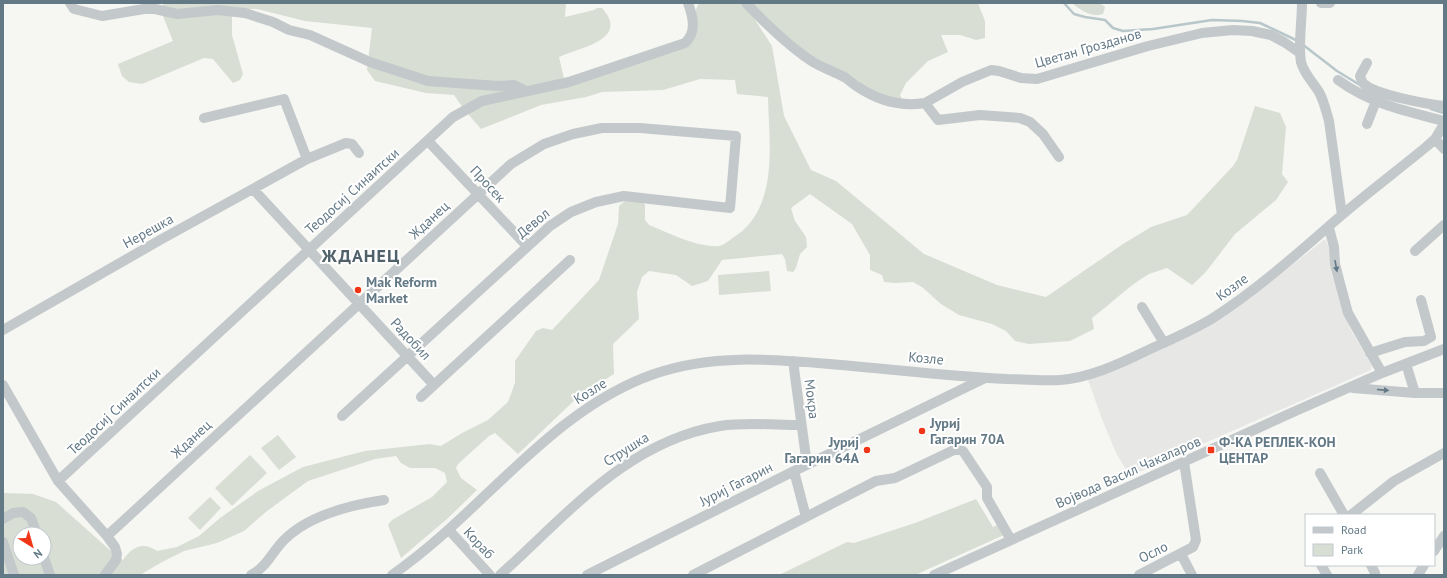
<svg xmlns="http://www.w3.org/2000/svg" width="1447" height="578" viewBox="0 0 1447 578" font-family="'PT Sans',sans-serif">
<rect width="100%" height="100%" fill="#f6f6f2"/>
<path fill="#e7e7e6" d="M 1325,239 L 1329,248 L 1344,314 L 1351,330 L 1372,366 L 1371,370 L 1130,476 L 1116,453 L 1102,419 L 1088,380 L 1110,372 L 1273,280 Z"/>
<path fill="#d8ded3" fill-rule="evenodd" d="M 163,3 L 566,3 L 565,17 L 594,10 L 597,8 L 602,8 C 631,40 578,48 559,57 L 565,83 L 685,43 L 693,16 L 699,3 L 978,3 L 985,21 L 985,38 L 976,40 L 960,35 L 941,35 L 948,52 L 928,61 L 906,83 L 900,95 L 905,105 L 831,72 L 750,12 L 772,46 L 784,116 L 811,170 L 836,181 L 924,254 L 997,285 L 1046,297 L 1123,244 L 1151,227 L 1187,215 L 1233,166 L 1237,160 L 1255,106 L 1280,113 L 1286,127 L 1282,174 L 1288,182 L 1276,200 L 1235,234 L 1205,273 L 1192,285 L 1167,268 C 1161,270 1155,272 1149,274 C 1128,286 1111,304 1092,318 L 1094,329 L 1070,341 L 1029,344 L 1015,341 L 1006,331 L 992,324 L 959,315 L 941,304 L 922,287 L 913,282 L 895,283 L 884,282 L 882,275 L 870,270 L 870,255 L 852,224 L 810,194 L 791,208 L 795,221 L 806,237 L 807,247 L 800,254 L 796,268 L 793,272 L 787,271 L 785,259 L 782,254 L 722,260 L 708,281 L 692,286 L 676,275 L 649,271 L 642,277 L 637,292 L 639,319 L 613,344 L 614,374 L 580,395 L 518,454 L 495,433 L 489,436 L 458,464 L 456,468 L 461,478 L 477,490 L 447,519 L 401,558 L 388,525 L 392,520 L 432,497 L 447,482 L 445,473 L 435,468 L 410,468 L 401,463 L 396,456 L 375,459 L 308,481 L 267,511 L 244,531 L 217,543 L 184,551 L 162,562 L 140,575 L 3,575 L 3,493 L 33,494 L 56,502 L 112,552 L 123,560 C 132,547 143,541 157,551 L 177,547 L 199,536 L 220,518 L 258,491 L 303,467 L 365,451 L 430,444 L 441,446 L 462,433 L 488,420 L 508,402 L 515,383 L 515,361 L 536,331 L 543,328 L 552,330 L 599,280 L 618,224 L 619,206 L 625,201 L 643,202 L 645,205 L 645,220 L 649,225 C 669,233 698,248 719,246 C 725,245 732,238 737,235 C 779,205 769,142 768,97 L 737,94 L 735,80 L 700,79 L 663,90 L 602,92 L 586,97 L 541,105 L 481,129 L 463,108 L 454,95 L 426,93 L 375,81 L 367,70 L 372,28 L 305,21 L 257,9 L 240,9 L 232,17 L 232,35 L 243,74 L 240,80 L 233,83 L 213,59 L 204,58 L 142,84 L 129,82 L 122,76 L 118,64 L 173,41 L 163,16 ZM 20,534 L 44,534 L 44,558 L 20,558 Z
M 1072,3 L 1100,3 L 1105,7 L 1103,14 C 1092,18 1080,10 1072,3 Z
M 769,271 L 771,291 L 719,295 L 718,275 Z
M 278,435 L 296,457 L 279,470 L 261,448 Z
M 250,455 L 267,473 L 232,506 L 215,488 Z
M 210,497 L 221,508 L 200,530 L 188,518 Z
M 976,499 L 993,527 L 999,524 L 1004,535 L 915,575 L 779,575 L 847,542 L 854,543 L 915,523 Z"/>
<g fill="none" stroke-linecap="round" stroke-linejoin="round">
<path stroke="#b8c7ca" stroke-width="2.5" d="M 1064,3 L 1074,14 L 1085,17 L 1105,20 L 1113,28 L 1123,31 L 1153,29 L 1212,20 L 1242,21 L 1260,23 L 1298,41
M 1302,44 L 1337,71 L 1360,85
M 1431,109 L 1444,113"/>
<path stroke="#c3c8cb" stroke-width="10" d="M 70,3 L 74,9 L 102,16 L 144,9 L 155,9 L 177,14 L 218,10 L 245,13 L 273,22 L 289,30 L 310,35 L 370,62 L 428,81 L 498,86 L 514,85 L 526,91
M 746,3 C 766,24 788,46 813,62 C 823,68 835,72 846,78 C 850,81 854,85 858,87 C 879,101 900,107 925,103
M 1302,3 C 1302,21 1298,46 1301,62 C 1304,74 1313,82 1319,92 C 1324,101 1326,111 1329,121 L 1342,215
M 1321,3 L 1330,3
M 1367,63 L 1360,76 C 1361,79 1362,82 1364,84 C 1376,95 1427,104 1444,106
M 1338,80 C 1371,104 1405,111 1444,121
M 204,118 L 284,99 L 307,159
M 1367,124 L 1378,96
M 1435,139 L 1444,149
M 428,141 L 527,246
M 1059,157 L 1043,134 L 1030,122 L 1020,118 L 980,115 L 938,120 L 925,103 L 962,82 L 991,70 L 999,71 L 1021,78 L 1037,79 L 1148,46 L 1202,33 L 1233,30 L 1252,31 L 1271,35 L 1284,42 L 1300,53
M 253,189 L 434,385
M 1329,228 L 1334,247 L 1335,264 L 1341,287 L 1348,313 L 1382,373
M 1415,251 L 1444,225
M 1142,307 L 1164,343
M 3,330 L 160,240 L 307,159 L 346,143 L 352,144 L 359,153
M 1370,353 L 1405,342 L 1424,341 L 1431,337 L 1421,300
M 793,361 L 807,465
M 1406,364 L 1415,393
M 3,385 L 58,481 L 107,536 L 115,547 L 117,554 L 116,560 L 105,575
M 1353,388 L 1415,393 L 1444,393
M 421,397 L 570,260
M 794,471 L 806,517
M 1320,473 L 1344,515
M 58,481 L 453,117 L 482,101 L 569,82 L 685,43 C 697,32 693,17 688,3
M 1351,515 L 1394,481 L 1444,453
M 3,519 L 13,513 L 23,512 L 31,518 L 37,534
M 449,530 L 490,575
M 107,536 L 511,164 L 544,144 L 573,134 L 602,128 L 640,128 L 736,136 L 730,208 L 624,196 L 596,202 L 571,212 L 550,226 L 342,416
M 3,542 L 14,575
M 1434,551 L 1444,536
M 1181,554 L 1192,575
M 44,558 L 50,575
M 1321,565 L 1327,575
M 1371,565 L 1375,573
M 251,575 C 267,567 272,552 284,540 C 309,515 350,505 384,500
M 392,575 C 481,514 550,410 654,374 C 711,354 770,359 830,364 C 889,369 948,376 1007,379 C 1025,379 1043,381 1060,380 C 1089,378 1119,364 1144,352 C 1167,341 1192,331 1213,318 C 1260,288 1301,250 1343,214 C 1370,191 1398,170 1426,147 L 1435,139 L 1444,124
M 500,575 C 566,516 627,441 720,426 C 746,422 774,425 801,425
M 587,575 L 790,473 L 985,378
M 693,575 L 876,481 L 895,478 L 956,449 L 963,451 L 987,487 L 987,498 L 1011,540
M 934,575 L 1300,409 L 1382,373 L 1444,349
M 1139,575 L 1193,547 L 1196,540 L 1184,462
M 1418,575 L 1424,565"/>
</g>
<defs><path id="oneway-solid" d="M-6-.8H1V-3.2L6.5 0L1 3.2V.8H-6Z"/></defs>
<g fill="#637986">
<use href="#oneway-solid" transform="translate(1336 266) rotate(80)"/>
<use href="#oneway-solid" transform="translate(1383 390) rotate(5)"/>
</g>
<g fill="#f13617" stroke="#fff" stroke-width="1.5">
<circle cx="358" cy="290" r="4"/>
<circle cx="922" cy="431" r="4"/>
<circle cx="867" cy="450" r="4"/>
<rect x="1207" y="446" width="8" height="8" rx="2"/>
</g>
<g text-anchor="middle" dominant-baseline="central" stroke-width="4" stroke-linejoin="round" paint-order="stroke">
<g font-size="14" fill="#637986" stroke="#fff">
<text transform="translate(1088 48) rotate(-16)">Цветан Грозданов</text>
<text transform="translate(488 184) rotate(47)">Просек</text>
<text transform="translate(352 191) rotate(-42)">Теодосиј Синаитски</text>
<text transform="translate(429 220) rotate(-43)">Жданец</text>
<text transform="translate(533 223) rotate(-40)">Девол</text>
<text transform="translate(148 231) rotate(-29)">Нерешка</text>
<text transform="translate(1232 287) rotate(-36)">Козле</text>
<text transform="translate(411 339) rotate(47)">Радобил</text>
<text transform="translate(926 358) rotate(5)">Козле</text>
<text transform="translate(590 391) rotate(-32)">Козле</text>
<text transform="translate(812 399) rotate(83)">Мокра</text>
<text transform="translate(114 411) rotate(-43)">Теодосиј Синаитски</text>
<text transform="translate(191 439) rotate(-43)">Жданец</text>
<text transform="translate(626 449) rotate(-32)">Струшка</text>
<text transform="translate(1128 472) rotate(-24)">Војвода Васил Чакаларов</text>
<text transform="translate(736 484) rotate(-27)">Јуриј Гагарин</text>
<text transform="translate(479 543) rotate(47)">Кораб</text>
<text transform="translate(1153 552) rotate(-27)">Осло</text>
</g>
<g font-size="14" font-weight="bold" fill="#637986" stroke="#fff" text-anchor="start">
<text x="366" y="282">Mak Reform<tspan x="366" dy="16">Market</tspan></text>
<text x="930" y="423">Јуриј<tspan x="930" dy="16">Гагарин 70А</tspan></text>
<text x="859" y="442" text-anchor="end">Јуриј<tspan x="859" dy="16">Гагарин 64А</tspan></text>
<text x="1219" y="442">Ф-КА РЕПЛЕК-КОН<tspan x="1219" dy="16">ЦЕНТАР</tspan></text>
</g>
<g font-size="18" font-weight="bold" letter-spacing="1" fill="#51616a" stroke="#fff">
<text x="361" y="255">ЖДАНЕЦ</text>
</g>
</g>
<rect width="1447" height="578" fill="none" stroke="#637986" stroke-width="8"/>
<rect x="1305" y="514" width="130" height="52" fill="#ffffff" stroke="#c1c9cf"/>
<rect x="1313" y="527" width="20" height="6" fill="#c3c8cb" stroke="#c1c9cf"/>
<text x="1341" y="534" font-size="12" fill="#637986">Road</text>
<rect x="1313" y="544" width="20" height="12" fill="#d8ded3" stroke="#c1c9cf"/>
<text x="1341" y="554" font-size="12" fill="#637986">Park</text>
<g transform="translate(32 546) rotate(143)"><circle r="19" fill="#ffffff" stroke="#c1c9cf"/>
<path d="M0-3L7 15L0 10L-7 15Z" fill="#f13617"/>
<text y="-6" font-size="11" font-weight="bold" text-anchor="middle" fill="#637986">N</text>
</g>
</svg>
